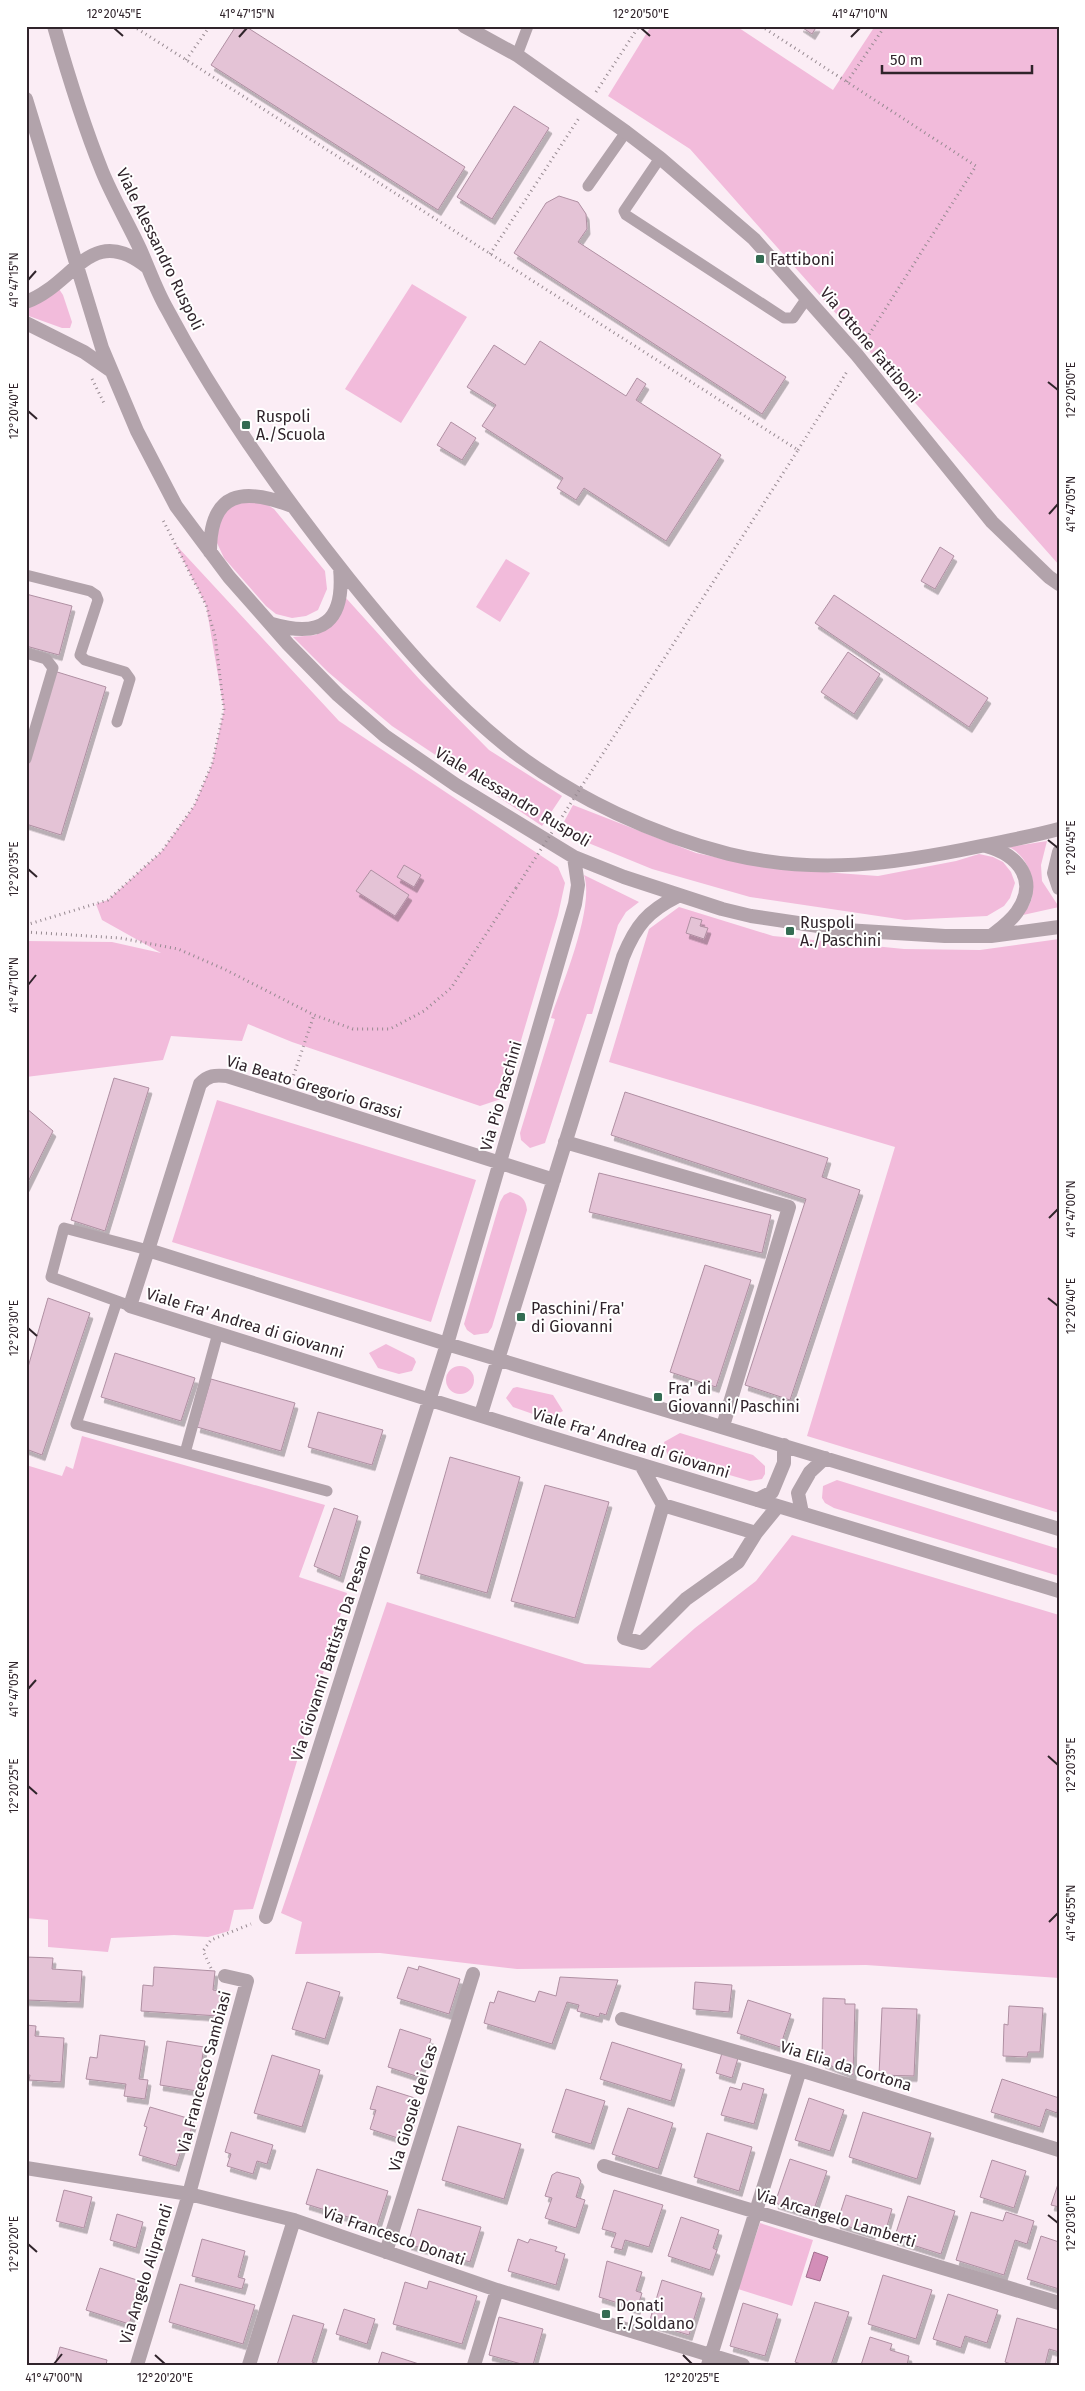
<svg xmlns="http://www.w3.org/2000/svg" width="1085" height="2391" viewBox="0 0 1085 2391" font-family="'Fira Sans',sans-serif">
<defs>
<filter id="shadow"><feDropShadow dx="3" dy="5.5" stdDeviation="0" flood-color="#0004"/></filter>
</defs>
<rect width="100%" height="100%" fill="#fbedf5"/>
<path fill="#f2bbdb" d="M 651,26 L 736,26 L 833,90 L 875,26 L 1059,26 L 1059,565 L 690,149 L 608,96 Z
M 412,284 L 467,317 L 401,423 L 345,389 Z
M 59,289 L 63,295 L 72,322 L 70,328 L 62,328 L 26,315 L 26,306 Z
M 239,498 L 263,502 L 274,509 L 325,571 L 327,589 L 318,610 L 306,616 L 292,618 L 276,614 L 266,606 L 224,558 L 217,543 L 218,523 L 221,514 Z
M 175,544 L 339,721 L 558,867 L 565,883 L 558,915 L 504,1098 L 480,1106 L 292,1042 L 248,1024 L 242,1041 L 171,1036 L 163,1060 L 26,1077 L 26,941 L 112,942 L 161,953 L 102,920 L 96,904 L 108,900 L 162,851 L 194,806 L 212,764 L 224,710 L 206,605 Z
M 506,559 L 530,573 L 500,622 L 476,607 Z
M 346,598 L 421,681 L 489,750 L 562,796 L 542,826 L 392,726 L 328,672 L 293,637 L 316,635 L 329,623 Z
M 573,805 L 696,853 L 768,868 L 878,876 L 956,861 L 979,854 L 993,857 L 1003,862 L 1011,872 L 1015,883 L 1010,898 L 1004,906 L 987,916 L 905,920 L 750,897 L 652,869 L 559,831 Z
M 1047,841 L 1041,865 L 1042,881 L 1059,907 L 1023,915 C 1026,910 1031,903 1032,897 C 1036,878 1026,855 1009,847 Z
M 584,875 L 639,902 L 626,912 L 618,925 L 592,1014 L 587,1014 L 545,1143 L 530,1148 L 521,1140 L 520,1133 L 555,1019 L 551,1018 C 562,984 595,908 584,875 Z
M 679,907 L 773,936 L 904,949 L 980,950 L 1059,939 L 1059,1513 L 807,1436 L 895,1147 L 609,1062 L 649,929 Z
M 217,1100 L 476,1180 L 431,1322 L 172,1242 Z
M 510,1192 C 521,1195 526,1199 527,1210 L 492,1327 L 488,1333 L 474,1335 L 467,1330 L 464,1324 L 500,1202 L 504,1195 Z
M 386,1344 L 414,1358 L 416,1362 L 412,1371 L 399,1374 L 378,1368 L 369,1353 Z
M446 1380a14 14 0 1 1 28 0a14 14 0 1 1-28 0Z
M 517,1387 L 553,1395 L 563,1411 L 547,1419 L 513,1407 L 506,1398 L 513,1388 Z
M 680,1433 L 753,1455 L 765,1466 L 765,1474 L 762,1479 L 750,1481 L 668,1457 L 664,1442 Z
M 82,1436 L 325,1505 L 299,1577 L 347,1593 L 253,1909 L 234,1910 L 229,1931 L 208,1937 L 174,1935 L 111,1938 L 108,1952 L 48,1947 L 48,1920 L 26,1918 L 26,1465 L 62,1476 L 66,1466 L 73,1469 Z
M 837,1480 L 1059,1549 L 1059,1576 L 834,1508 L 825,1503 L 822,1498 L 823,1486 Z
M 792,1535 L 1059,1615 L 1059,1978 L 866,1965 L 517,1969 L 380,1953 L 295,1954 L 302,1922 L 281,1913 L 387,1602 L 585,1664 L 650,1668 L 695,1628 L 756,1581 Z
M 760,2223 L 813,2240 L 792,2306 L 738,2289 Z"/>
<path fill="#d38eb8" stroke="#a26e8e" d="M 814,2252 L 828,2257 L 820,2281 L 806,2277 Z"/>
<path fill="#e4c3d6" stroke="#af8fa2" filter="url(#shadow)" d="M 236,26 L 245,26 L 465,167 L 438,210 L 211,65 Z
M 800,26 L 817,26 L 812,34 Z
M 514,106 L 549,128 L 492,219 L 457,197 Z
M 559,196 L 578,202 L 586,214 L 587,229 L 578,242 L 786,377 L 762,414 L 514,253 L 546,203 Z
M 540,341 L 626,396 L 637,378 L 646,384 L 636,400 L 721,455 L 666,541 L 584,488 L 576,500 L 557,488 L 563,478 L 482,426 L 496,405 L 467,387 L 494,345 L 525,365 Z
M 451,422 L 476,438 L 462,460 L 437,445 Z
M 940,547 L 954,556 L 935,589 L 921,581 Z
M 26,594 L 72,606 L 59,655 L 26,646 Z
M 834,595 L 988,698 L 969,727 L 815,623 Z
M 848,652 L 880,674 L 854,714 L 821,692 Z
M 54,671 L 106,687 L 61,835 L 26,824 L 26,763 Z
M 404,865 L 421,875 L 414,887 L 397,877 Z
M 371,870 L 409,895 L 395,916 L 356,891 Z
M 691,917 L 702,920 L 700,926 L 708,928 L 704,939 L 686,933 Z
M 114,1078 L 149,1088 L 105,1231 L 71,1220 Z
M 625,1092 L 828,1158 L 822,1177 L 860,1190 L 790,1400 L 745,1385 L 806,1199 L 611,1135 Z
M 26,1108 L 53,1131 L 26,1186 Z
M 599,1173 L 771,1215 L 762,1253 L 589,1212 Z
M 705,1265 L 751,1280 L 716,1387 L 670,1372 Z
M 48,1298 L 90,1313 L 42,1455 L 26,1449 L 26,1374 Z
M 115,1353 L 195,1378 L 181,1421 L 101,1397 Z
M 211,1379 L 295,1403 L 281,1451 L 197,1427 Z
M 318,1412 L 383,1430 L 372,1465 L 308,1447 Z
M 450,1457 L 520,1477 L 487,1593 L 417,1573 Z
M 545,1485 L 609,1502 L 575,1618 L 511,1601 Z
M 334,1508 L 358,1516 L 340,1577 L 314,1566 Z
M 26,1957 L 53,1958 L 52,1969 L 82,1971 L 80,2002 L 26,2000 Z
M 419,1966 L 460,1979 L 449,2014 L 397,1998 L 408,1967 L 418,1970 Z
M 154,1967 L 215,1971 L 213,1990 L 220,1991 L 219,2016 L 141,2011 L 143,1985 L 153,1986 Z
M 560,1977 L 618,1980 L 606,2015 L 600,2013 L 599,2017 L 577,2011 L 579,2005 L 567,2002 L 552,2044 L 484,2023 L 490,2002 L 494,2003 L 498,1991 L 535,2002 L 539,1991 L 556,1996 Z
M 307,1982 L 340,1992 L 325,2039 L 292,2029 Z
M 695,1982 L 732,1985 L 729,2012 L 693,2009 Z
M 823,1998 L 845,1999 L 845,2004 L 855,2004 L 853,2075 L 822,2062 Z
M 748,2000 L 791,2014 L 780,2047 L 737,2033 Z
M 1009,2006 L 1043,2008 L 1040,2052 L 1028,2052 L 1027,2057 L 1003,2056 L 1004,2024 L 1008,2025 Z
M 882,2008 L 917,2009 L 914,2076 L 879,2075 Z
M 26,2025 L 36,2026 L 35,2036 L 64,2038 L 61,2082 L 29,2080 L 30,2075 L 26,2075 Z
M 400,2029 L 431,2039 L 419,2077 L 388,2067 Z
M 100,2035 L 145,2041 L 139,2079 L 148,2080 L 145,2099 L 124,2096 L 126,2084 L 86,2079 L 90,2057 L 97,2058 Z
M 167,2041 L 204,2047 L 197,2091 L 160,2085 Z
M 612,2042 L 682,2064 L 671,2101 L 600,2079 Z
M 722,2053 L 738,2058 L 732,2078 L 716,2073 Z
M 272,2055 L 320,2070 L 302,2127 L 254,2113 Z
M 1002,2079 L 1059,2098 L 1057,2113 L 1046,2109 L 1040,2127 L 991,2112 Z
M 743,2083 L 764,2089 L 754,2124 L 721,2115 L 730,2087 L 741,2090 Z
M 377,2086 L 418,2099 L 404,2140 L 370,2129 L 376,2110 L 370,2109 Z
M 566,2089 L 605,2101 L 591,2144 L 552,2132 Z
M 809,2098 L 844,2110 L 830,2151 L 795,2140 Z
M 150,2107 L 194,2120 L 188,2139 L 185,2138 L 176,2166 L 139,2155 L 147,2127 L 144,2126 Z
M 628,2108 L 673,2123 L 658,2169 L 612,2154 Z
M 863,2112 L 931,2133 L 917,2179 L 849,2157 Z
M 458,2126 L 521,2144 L 504,2199 L 442,2180 Z
M 231,2132 L 273,2145 L 267,2164 L 257,2161 L 253,2174 L 227,2166 L 231,2154 L 225,2152 Z
M 707,2133 L 752,2147 L 739,2191 L 694,2177 Z
M 790,2159 L 827,2171 L 812,2215 L 775,2203 Z
M 992,2160 L 1026,2171 L 1014,2208 L 980,2197 Z
M 317,2169 L 388,2191 L 377,2226 L 306,2204 Z
M 557,2172 L 579,2178 L 581,2181 L 576,2197 L 585,2200 L 576,2228 L 545,2218 L 552,2198 L 545,2196 L 552,2175 Z
M 1059,2181 L 1059,2207 L 1051,2205 Z
M 64,2190 L 92,2197 L 84,2228 L 56,2221 Z
M 614,2190 L 663,2205 L 649,2247 L 625,2240 L 622,2250 L 611,2247 L 616,2233 L 602,2229 Z
M 846,2195 L 892,2209 L 885,2233 L 873,2229 L 872,2234 L 837,2223 Z
M 908,2196 L 955,2211 L 941,2254 L 894,2239 Z
M 418,2209 L 481,2227 L 470,2262 L 408,2244 Z
M 971,2212 L 1003,2221 L 1006,2212 L 1034,2221 L 1027,2244 L 1015,2240 L 1004,2275 L 956,2260 Z
M 117,2214 L 143,2222 L 136,2248 L 110,2240 Z
M 681,2217 L 719,2230 L 713,2248 L 717,2250 L 710,2270 L 668,2256 Z
M 1041,2236 L 1059,2242 L 1059,2289 L 1027,2279 Z
M 202,2239 L 245,2251 L 238,2277 L 245,2279 L 242,2289 L 192,2276 Z
M 518,2239 L 528,2243 L 530,2239 L 557,2247 L 555,2251 L 565,2254 L 556,2285 L 508,2271 Z
M 607,2261 L 642,2272 L 636,2291 L 642,2293 L 637,2309 L 599,2297 Z
M 100,2268 L 143,2282 L 129,2324 L 86,2310 Z
M 883,2275 L 932,2290 L 916,2339 L 868,2324 Z
M 662,2280 L 702,2293 L 689,2335 L 649,2323 Z
M 429,2281 L 477,2296 L 462,2344 L 393,2324 L 405,2282 L 427,2289 Z
M 180,2284 L 255,2305 L 243,2344 L 169,2322 Z
M 948,2294 L 998,2310 L 987,2343 L 965,2336 L 961,2348 L 933,2339 Z
M 815,2302 L 849,2312 L 831,2365 L 804,2365 L 795,2362 Z
M 743,2303 L 778,2314 L 765,2356 L 730,2346 Z
M 344,2309 L 375,2319 L 367,2344 L 336,2334 Z
M 293,2315 L 324,2324 L 312,2362 L 321,2365 L 277,2365 Z
M 499,2317 L 543,2329 L 533,2365 L 525,2365 L 489,2355 Z
M 1017,2318 L 1059,2330 L 1059,2352 L 1049,2349 L 1045,2365 L 1014,2365 L 1005,2362 Z
M 870,2337 L 892,2344 L 890,2350 L 909,2356 L 907,2365 L 861,2365 Z
M 60,2347 L 107,2360 L 106,2365 L 55,2365 Z
M 382,2352 L 422,2365 L 378,2365 Z"/>
<g fill="none" stroke-linecap="round" stroke-linejoin="round">
<path stroke="#978a91" stroke-width="3" stroke-dasharray="1 4" stroke-linecap="butt" d="M 133,26 L 798,450 L 620,727
M 761,26 L 976,166 L 865,341
M 186,60 L 210,26
M 847,82 L 885,26
M 596,92 L 639,26
M 490,254 L 579,118
M 92,379 L 105,405
M 798,450 L 848,370
M 26,925 L 108,900 L 162,851 L 194,806 L 212,764 L 224,710 L 215,636 L 206,605 L 163,520
M 26,932 L 120,938 L 178,949 L 226,970 L 314,1015 L 353,1029 L 390,1029 L 424,1011 L 451,988 L 516,888
M 292,1080 L 314,1015
M 211,1968 L 203,1951 L 211,1940 L 251,1924"/>
<path stroke="#b2a3ab" stroke-width="11" d="M 517,55 L 528,26
M 660,158 L 624,211 L 626,215 L 784,318 L 793,318 L 807,298
M 588,186 L 626,132
M 26,575 L 90,591 L 96,595 L 98,600 L 80,655 L 85,660 L 125,672 L 130,679 L 117,722
M 26,653 L 46,659 L 53,668 L 26,759
M 117,1301 L 76,1424 L 327,1491
M 125,1304 L 51,1277 L 64,1228 L 148,1250
M 185,1453 L 218,1333"/>
<path stroke="#b2a3ab" stroke-width="14" d="M 54,26 C 68,75 83,124 102,171 C 113,198 128,223 140,249 C 149,269 156,290 167,309 C 218,405 281,494 349,579 C 399,641 451,703 514,752 C 576,799 654,835 729,854 C 816,875 895,864 981,846 C 1007,841 1033,836 1059,829
M 464,26 L 517,55 L 626,132 L 660,158 L 754,239 L 857,355 L 992,522 L 1049,577 L 1059,584
M 26,99 L 102,348 L 137,431 L 176,506 L 229,577 L 288,644 L 338,695 L 385,736 L 456,785 L 574,857 L 624,877 L 722,909 L 751,916 L 845,930 L 945,936 L 991,936 L 1059,927
M 26,302 C 75,284 90,222 147,267
M 26,323 L 84,352 L 110,370
M 210,552 C 210,491 243,487 292,506
M 272,624 C 323,639 345,621 340,568
M 986,846 C 1019,855 1039,881 1017,912 C 1010,922 1000,929 991,936
M 1059,852 L 1054,873 L 1059,888
M 565,1142 L 789,1207 L 723,1426
M 148,1250 L 200,1084 C 208,1075 215,1075 227,1076 L 554,1180
M 481,1414 L 623,957 C 636,925 648,911 678,896
M 641,1465 L 663,1505 L 624,1638 L 642,1643 L 686,1599 L 738,1562 L 756,1533 L 778,1506
M 757,1500 L 772,1492 L 784,1463 L 784,1445
M 663,1505 L 756,1533
M 802,1513 L 798,1493 L 810,1472 L 825,1458
M 1059,1529 L 447,1344 L 148,1250 L 130,1306 L 533,1432 L 1059,1591
M 266,1917 L 447,1344 L 575,904 L 578,885 L 574,857
M 622,2019 L 800,2070 L 1059,2150
M 604,2166 L 1059,2303
M 26,2168 L 189,2194 L 294,2220 L 497,2290 L 743,2365
M 386,2252 L 473,1974
M 137,2365 L 189,2194 L 247,1981 L 225,1976
M 249,2365 L 294,2220
M 474,2365 L 497,2290
M 708,2365 L 800,2070"/>
<path stroke="#978a91" stroke-width="3" stroke-dasharray="1 4" stroke-linecap="butt" d="M 516,888 L 620,727"/>
</g>
<path fill="none" stroke="#30242b" stroke-width="2" d="M 114,28 L 123,36M 641,28 L 650,36M 239,37 L 247,28M 851,37 L 860,28M 28,280 L 36,271M 1048,382 L 1058,390M 28,411 L 37,419M 1049,514 L 1058,504M 1048,840 L 1058,848M 28,869 L 37,877M 28,985 L 36,975M 1049,1218 L 1058,1209M 1048,1298 L 1058,1306M 28,1328 L 37,1336M 28,1689 L 36,1680M 1048,1756 L 1058,1765M 28,1786 L 37,1794M 1049,1922 L 1058,1913M 1048,2215 L 1058,2223M 28,2244 L 37,2252M 155,2355 L 165,2364M 683,2355 L 692,2364M 54,2364 L 62,2354"/>
<g fill="#346c53" stroke="#fff" stroke-width="2">
<rect x="755" y="254" width="10" height="10" rx="2.5"/>
<rect x="241" y="420" width="10" height="10" rx="2.5"/>
<rect x="785" y="926" width="10" height="10" rx="2.5"/>
<rect x="516" y="1312" width="10" height="10" rx="2.5"/>
<rect x="653" y="1392" width="10" height="10" rx="2.5"/>
<rect x="601" y="2309" width="10" height="10" rx="2.5"/>
</g>
<g text-anchor="middle" dominant-baseline="central" stroke-width="4" stroke-linejoin="round" paint-order="stroke">
<g font-size="16" fill="#30242b" stroke="#fff">
<text transform="translate(160 249) rotate(64)">Viale Alessandro Ruspoli</text>
<text transform="translate(870 345) rotate(50)">Via Ottone Fattiboni</text>
<text transform="translate(513 797) rotate(31)">Viale Alessandro Ruspoli</text>
<text transform="translate(314 1087) rotate(17)">Via Beato Gregorio Grassi</text>
<text transform="translate(501 1096) rotate(-74)">Via Pio Paschini</text>
<text transform="translate(245 1323) rotate(17)">Viale Fra' Andrea di Giovanni</text>
<text transform="translate(631 1443) rotate(17)">Viale Fra' Andrea di Giovanni</text>
<text transform="translate(331 1653) rotate(-72)">Via Giovanni Battista Da Pesaro</text>
<text transform="translate(846 2066) rotate(17)">Via Elia da Cortona</text>
<text transform="translate(204 2072) rotate(-75)">Via Francesco Sambiasi</text>
<text transform="translate(413 2108) rotate(-73)">Via Giosuè dei Cas</text>
<text transform="translate(836 2218) rotate(17)">Via Arcangelo Lamberti</text>
<text transform="translate(394 2236) rotate(19)">Via Francesco Donati</text>
<text transform="translate(146 2274) rotate(-73)">Via Angelo Aliprandi</text>
</g>
<g font-size="16" fill="#30242b" stroke="#fff" text-anchor="start">
<text x="770" y="259">Fattiboni</text>
<text x="256" y="416">Ruspoli<tspan x="256" dy="18">A./Scuola</tspan></text>
<text x="800" y="922">Ruspoli<tspan x="800" dy="18">A./Paschini</tspan></text>
<text x="531" y="1308">Paschini/Fra'<tspan x="531" dy="18">di Giovanni</tspan></text>
<text x="668" y="1388">Fra' di<tspan x="668" dy="18">Giovanni/Paschini</tspan></text>
<text x="616" y="2305">Donati<tspan x="616" dy="18">F./Soldano</tspan></text>
</g>
</g>
<rect width="1085" height="2391" fill="none" stroke="#ffffff" stroke-width="55"/>
<path d="M882 65v8h150v-8" fill="none" stroke="#30242b" stroke-width="2.5"/>
<text x="890" y="65" font-size="15" fill="#30242b" stroke="#ffffff" stroke-width="4" paint-order="stroke">50 m</text>
<rect x="28" y="28" width="1030" height="2336" fill="none" stroke="#30242b" stroke-width="2"/>
<g font-size="12" text-anchor="middle" fill="#30242b">
<text x="114" y="18">12°20'45"E</text>
<text x="247" y="18">41°47'15"N</text>
<text x="641" y="18">12°20'50"E</text>
<text x="860" y="18">41°47'10"N</text>
<text transform="translate(14 280) rotate(-90)" y="4">41°47'15"N</text>
<text transform="translate(1071 390) rotate(-90)" y="4">12°20'50"E</text>
<text transform="translate(14 411) rotate(-90)" y="4">12°20'40"E</text>
<text transform="translate(1071 504) rotate(-90)" y="4">41°47'05"N</text>
<text transform="translate(1071 848) rotate(-90)" y="4">12°20'45"E</text>
<text transform="translate(14 869) rotate(-90)" y="4">12°20'35"E</text>
<text transform="translate(14 985) rotate(-90)" y="4">41°47'10"N</text>
<text transform="translate(1071 1209) rotate(-90)" y="4">41°47'00"N</text>
<text transform="translate(1071 1306) rotate(-90)" y="4">12°20'40"E</text>
<text transform="translate(14 1328) rotate(-90)" y="4">12°20'30"E</text>
<text transform="translate(14 1689) rotate(-90)" y="4">41°47'05"N</text>
<text transform="translate(1071 1765) rotate(-90)" y="4">12°20'35"E</text>
<text transform="translate(14 1786) rotate(-90)" y="4">12°20'25"E</text>
<text transform="translate(1071 1913) rotate(-90)" y="4">41°46'55"N</text>
<text transform="translate(1071 2223) rotate(-90)" y="4">12°20'30"E</text>
<text transform="translate(14 2244) rotate(-90)" y="4">12°20'20"E</text>
<text x="54" y="2382">41°47'00"N</text>
<text x="165" y="2382">12°20'20"E</text>
<text x="692" y="2382">12°20'25"E</text>
</g>
</svg>
